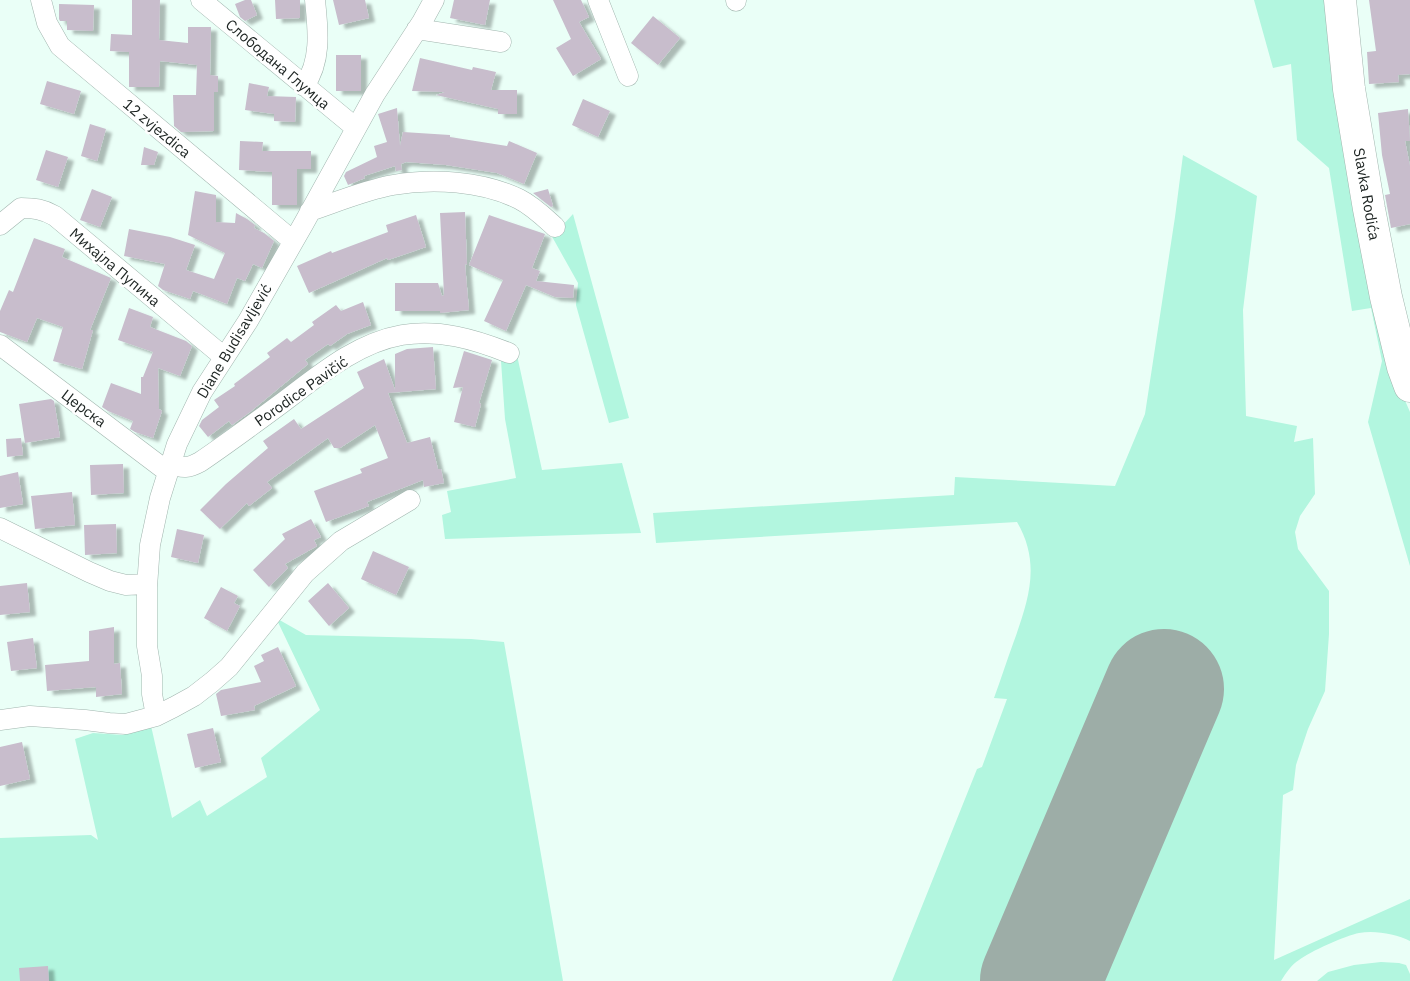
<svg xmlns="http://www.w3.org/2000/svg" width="1410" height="981" viewBox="0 0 1410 981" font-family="'IBM Plex Sans',sans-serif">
<defs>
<filter id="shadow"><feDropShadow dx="6" dy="4" stdDeviation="1.5" flood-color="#0004"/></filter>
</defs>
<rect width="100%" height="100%" fill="#eafff7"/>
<path fill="#b2f6df" d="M 1254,0 L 1328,0 L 1393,373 L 1410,412 L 1410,566 L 1368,422 L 1382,361 L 1371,308 L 1352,311 L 1329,168 L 1297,140 L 1291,64 L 1273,68 Z
M 1183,155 L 1257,196 L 1243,310 L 1246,416 L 1297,426 L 1294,442 L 1313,438 L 1315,494 L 1300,516 L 1295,532 L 1298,549 L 1329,591 L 1329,634 L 1325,691 L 1308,729 L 1296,765 L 1293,790 L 1283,795 L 1274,960 L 1410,899 L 1410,941 C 1396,934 1375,930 1359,933 C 1347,935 1309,952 1299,960 C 1291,965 1286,973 1281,981 L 892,981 L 977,769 L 982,767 L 1007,699 L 994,698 C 1001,679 1007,660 1014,641 C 1029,599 1041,563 1017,522 L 656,543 L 653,513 L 954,495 L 955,477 L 1115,486 L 1145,414 L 1175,217 Z
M 573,214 L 629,418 L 609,423 L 576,305 L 578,283 L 550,233 L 561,227 Z
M 515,346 L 542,470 L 622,463 L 641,533 L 445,539 L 442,515 L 451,512 L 447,491 L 516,478 L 505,419 L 501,361 L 510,349 Z
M 276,618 L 306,635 L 471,639 L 504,642 L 563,981 L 0,981 L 0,838 L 91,835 L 98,840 L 75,739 L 93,733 L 123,735 L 137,729 L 149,717 L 172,818 L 200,800 L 207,816 L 267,777 L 261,758 L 320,710 Z
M 1381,962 L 1399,963 L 1406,965 L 1410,974 L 1410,981 L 1317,981 L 1328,972 L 1354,965 Z"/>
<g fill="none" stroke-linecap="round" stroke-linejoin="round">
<path stroke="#9dada7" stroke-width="120" d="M 1040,981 L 1164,689"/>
</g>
<path fill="#c8bdcc" filter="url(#shadow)" d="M 132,0 L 160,0 L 159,40 L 188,43 L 188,27 L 211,27 L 210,75 L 218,76 L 218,92 L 214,92 L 214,131 L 181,132 L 174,126 L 173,95 L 196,95 L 197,65 L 160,61 L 159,87 L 129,87 L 129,52 L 110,51 L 111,34 L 132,35 Z
M 245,0 L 251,0 L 257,15 L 245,21 L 240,17 L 235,4 Z
M 275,0 L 300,0 L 300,18 L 276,19 Z
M 333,0 L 365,0 L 369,18 L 339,25 Z
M 454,0 L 490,0 L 485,25 L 450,18 Z
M 553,0 L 581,0 L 589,17 L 579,22 L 601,59 L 573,76 L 556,48 L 571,39 Z
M 1369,0 L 1410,0 L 1410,74 L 1398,75 L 1399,82 L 1369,84 L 1367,52 L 1376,51 Z
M 59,4 L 94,5 L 93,31 L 67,30 L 67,21 L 60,21 L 59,19 Z
M 653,16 L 680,38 L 658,65 L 631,43 Z
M 336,55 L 361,55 L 361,91 L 336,91 Z
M 420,58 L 472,70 L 473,67 L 496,72 L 491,90 L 517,90 L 517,114 L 498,114 L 498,109 L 436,95 L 445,92 L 412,91 Z
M 47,81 L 81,91 L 74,114 L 40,104 Z
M 249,83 L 269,87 L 267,96 L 296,97 L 295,122 L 274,121 L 274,114 L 245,110 Z
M 583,99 L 610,111 L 598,137 L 572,125 Z
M 397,108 L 400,146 L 403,132 L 450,135 L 450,137 L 507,146 L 509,141 L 537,153 L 524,184 L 497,173 L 446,165 L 406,162 L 401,164 L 402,170 L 396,171 L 395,166 L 364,176 L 365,178 L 348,185 L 344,176 L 346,172 L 377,157 L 374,146 L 387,142 L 378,114 Z
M 1408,109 L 1410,141 L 1405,141 L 1410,166 L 1410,224 L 1391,228 L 1385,195 L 1390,194 L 1382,155 L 1378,113 Z
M 90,124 L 106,129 L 97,161 L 81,156 Z
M 240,141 L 263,142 L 262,151 L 311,151 L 311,169 L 297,169 L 297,205 L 272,205 L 272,172 L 239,170 Z
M 144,147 L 158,152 L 154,165 L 141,165 Z
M 46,150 L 68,157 L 58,187 L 36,180 Z
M 92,189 L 112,197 L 100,227 L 80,220 Z
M 548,189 L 553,206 L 551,207 L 533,193 Z
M 195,191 L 216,195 L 216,222 L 235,223 L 236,213 L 247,219 L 255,225 L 254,228 L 264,233 L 274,241 L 262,268 L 253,264 L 245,281 L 237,278 L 227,304 L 193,291 L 190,299 L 163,290 L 158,286 L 165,264 L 124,256 L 129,229 L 170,237 L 195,245 L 186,270 L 214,279 L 225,253 L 188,235 Z
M 465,212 L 467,265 L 465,264 L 469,310 L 440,313 L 440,311 L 395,311 L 395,283 L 438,283 L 442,296 L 444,295 L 440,213 Z
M 416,215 L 426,247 L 388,260 L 387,258 L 309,293 L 297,266 L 331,251 L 332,253 L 388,232 L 386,225 Z
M 489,215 L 545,234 L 532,268 L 540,271 L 536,281 L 574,285 L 573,298 L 555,297 L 526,285 L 506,331 L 484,321 L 503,280 L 469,265 Z
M 34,238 L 65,249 L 62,257 L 111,278 L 90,330 L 93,330 L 82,369 L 53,361 L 63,327 L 37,318 L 27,342 L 0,332 L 0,311 L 9,290 L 13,292 Z
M 363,302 L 371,325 L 347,334 L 330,346 L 328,344 L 305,360 L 308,364 L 250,412 L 232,425 L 229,421 L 208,437 L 199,426 L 202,420 L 219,407 L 214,400 L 235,386 L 234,384 L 270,357 L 267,353 L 287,338 L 291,342 L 314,325 L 312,322 L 336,305 L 341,311 Z
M 129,308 L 153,317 L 150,327 L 186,341 L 192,346 L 180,376 L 158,368 L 159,409 L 162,411 L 153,438 L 135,432 L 130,429 L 133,421 L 108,411 L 102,407 L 111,383 L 141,394 L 141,377 L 143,377 L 153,352 L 118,340 Z
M 433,347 L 436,389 L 388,393 L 407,443 L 430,437 L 438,469 L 441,469 L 444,483 L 424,487 L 423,480 L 367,502 L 369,506 L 326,522 L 314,491 L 362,473 L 360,469 L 388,458 L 375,425 L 340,448 L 334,448 L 328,438 L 267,482 L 272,488 L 249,506 L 247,503 L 220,529 L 200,510 L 226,484 L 268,448 L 263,441 L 294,419 L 301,429 L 364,388 L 357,372 L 384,359 L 395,390 L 395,354 L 407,349 Z
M 464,351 L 492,360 L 479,403 L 481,404 L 475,427 L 454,422 L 463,387 L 453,388 Z
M 51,399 L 54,401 L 60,437 L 25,443 L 19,404 Z
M 21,438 L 23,455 L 7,457 L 6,439 Z
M 123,464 L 124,493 L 91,495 L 90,465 Z
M 18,472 L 23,504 L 0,508 L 0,476 Z
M 72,492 L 75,525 L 35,529 L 31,496 Z
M 311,519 L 321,537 L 314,540 L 317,546 L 285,564 L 288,568 L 269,587 L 253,570 L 285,539 L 282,534 Z
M 116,524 L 117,553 L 85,555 L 84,525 Z
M 177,529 L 204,535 L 198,563 L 171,557 Z
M 373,551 L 409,567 L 396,595 L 361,579 Z
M 27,583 L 30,612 L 0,615 L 0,586 Z
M 328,583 L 349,608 L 329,626 L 308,601 Z
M 221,587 L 238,596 L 234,603 L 240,606 L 227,631 L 204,618 Z
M 114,627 L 114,664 L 120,663 L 122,694 L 96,697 L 96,687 L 47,691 L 45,665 L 89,661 L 89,631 Z
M 33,638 L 37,668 L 11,671 L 7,642 Z
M 278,647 L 296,686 L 254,706 L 255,710 L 221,716 L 216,694 L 221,690 L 261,682 L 254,666 L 264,661 L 261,655 Z
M 213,728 L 221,762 L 195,768 L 187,734 Z
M 22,742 L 30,779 L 0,786 L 0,747 Z
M 48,966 L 49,981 L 20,981 L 19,968 Z"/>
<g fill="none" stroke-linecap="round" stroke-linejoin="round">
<g stroke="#a1b5ae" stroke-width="21">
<path id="street" d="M 41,0 L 47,23 L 60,46 L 293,241
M 201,0 L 356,128
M 598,0 L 628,76
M 736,1 L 736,0
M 417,29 L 501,42
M 304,86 C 322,61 318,29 315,0
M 310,211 C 337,202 365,190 393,185 C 433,178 482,181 519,199 C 533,206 544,217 555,227
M 0,225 L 21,208 C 34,208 43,209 55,216 L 224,357
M 0,345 L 168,472
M 171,463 C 182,469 189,468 200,462 C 228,443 255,423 282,403 C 318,376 356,343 402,335 C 439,329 474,339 509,353
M 0,528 L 89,572 L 110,581 L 126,585 L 147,584
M 156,716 L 152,694 L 152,676 L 147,646 L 147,587 L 150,545 L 160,498 L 177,444 L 202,392 L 248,321 L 304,223 L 375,94 L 422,22 L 434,0
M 0,720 L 30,716 L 85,720 L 109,723 L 126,724 L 156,716 L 174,707 L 194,696 L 212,682 L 229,667 L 305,573 L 341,541 L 410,500"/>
</g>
<g stroke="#a1b5ae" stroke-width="33">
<path id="primary" d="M 1340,0 L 1349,89 L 1369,209 L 1386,297 L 1403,367 L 1410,386"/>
</g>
<use href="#street" stroke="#fff" stroke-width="20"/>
<use href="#primary" stroke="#fff" stroke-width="32"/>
</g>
<g text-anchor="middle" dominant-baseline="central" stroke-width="5" stroke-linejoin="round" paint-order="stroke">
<g font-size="15" fill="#1c2321" stroke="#fff">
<text transform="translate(278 64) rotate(40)">Слободана Глумца</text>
<text transform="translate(157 128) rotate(40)">12 zvjezdica</text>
<text transform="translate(1367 194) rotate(80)">Slavka Rodića</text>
<text transform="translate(115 267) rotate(40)">Михајла Пупина</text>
<text transform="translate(234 341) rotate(-59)">Diane Budisavljević</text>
<text transform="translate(301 391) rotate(-35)">Porodice Pavičić</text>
<text transform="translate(84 408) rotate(37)">Церска</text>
</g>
</g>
</svg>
